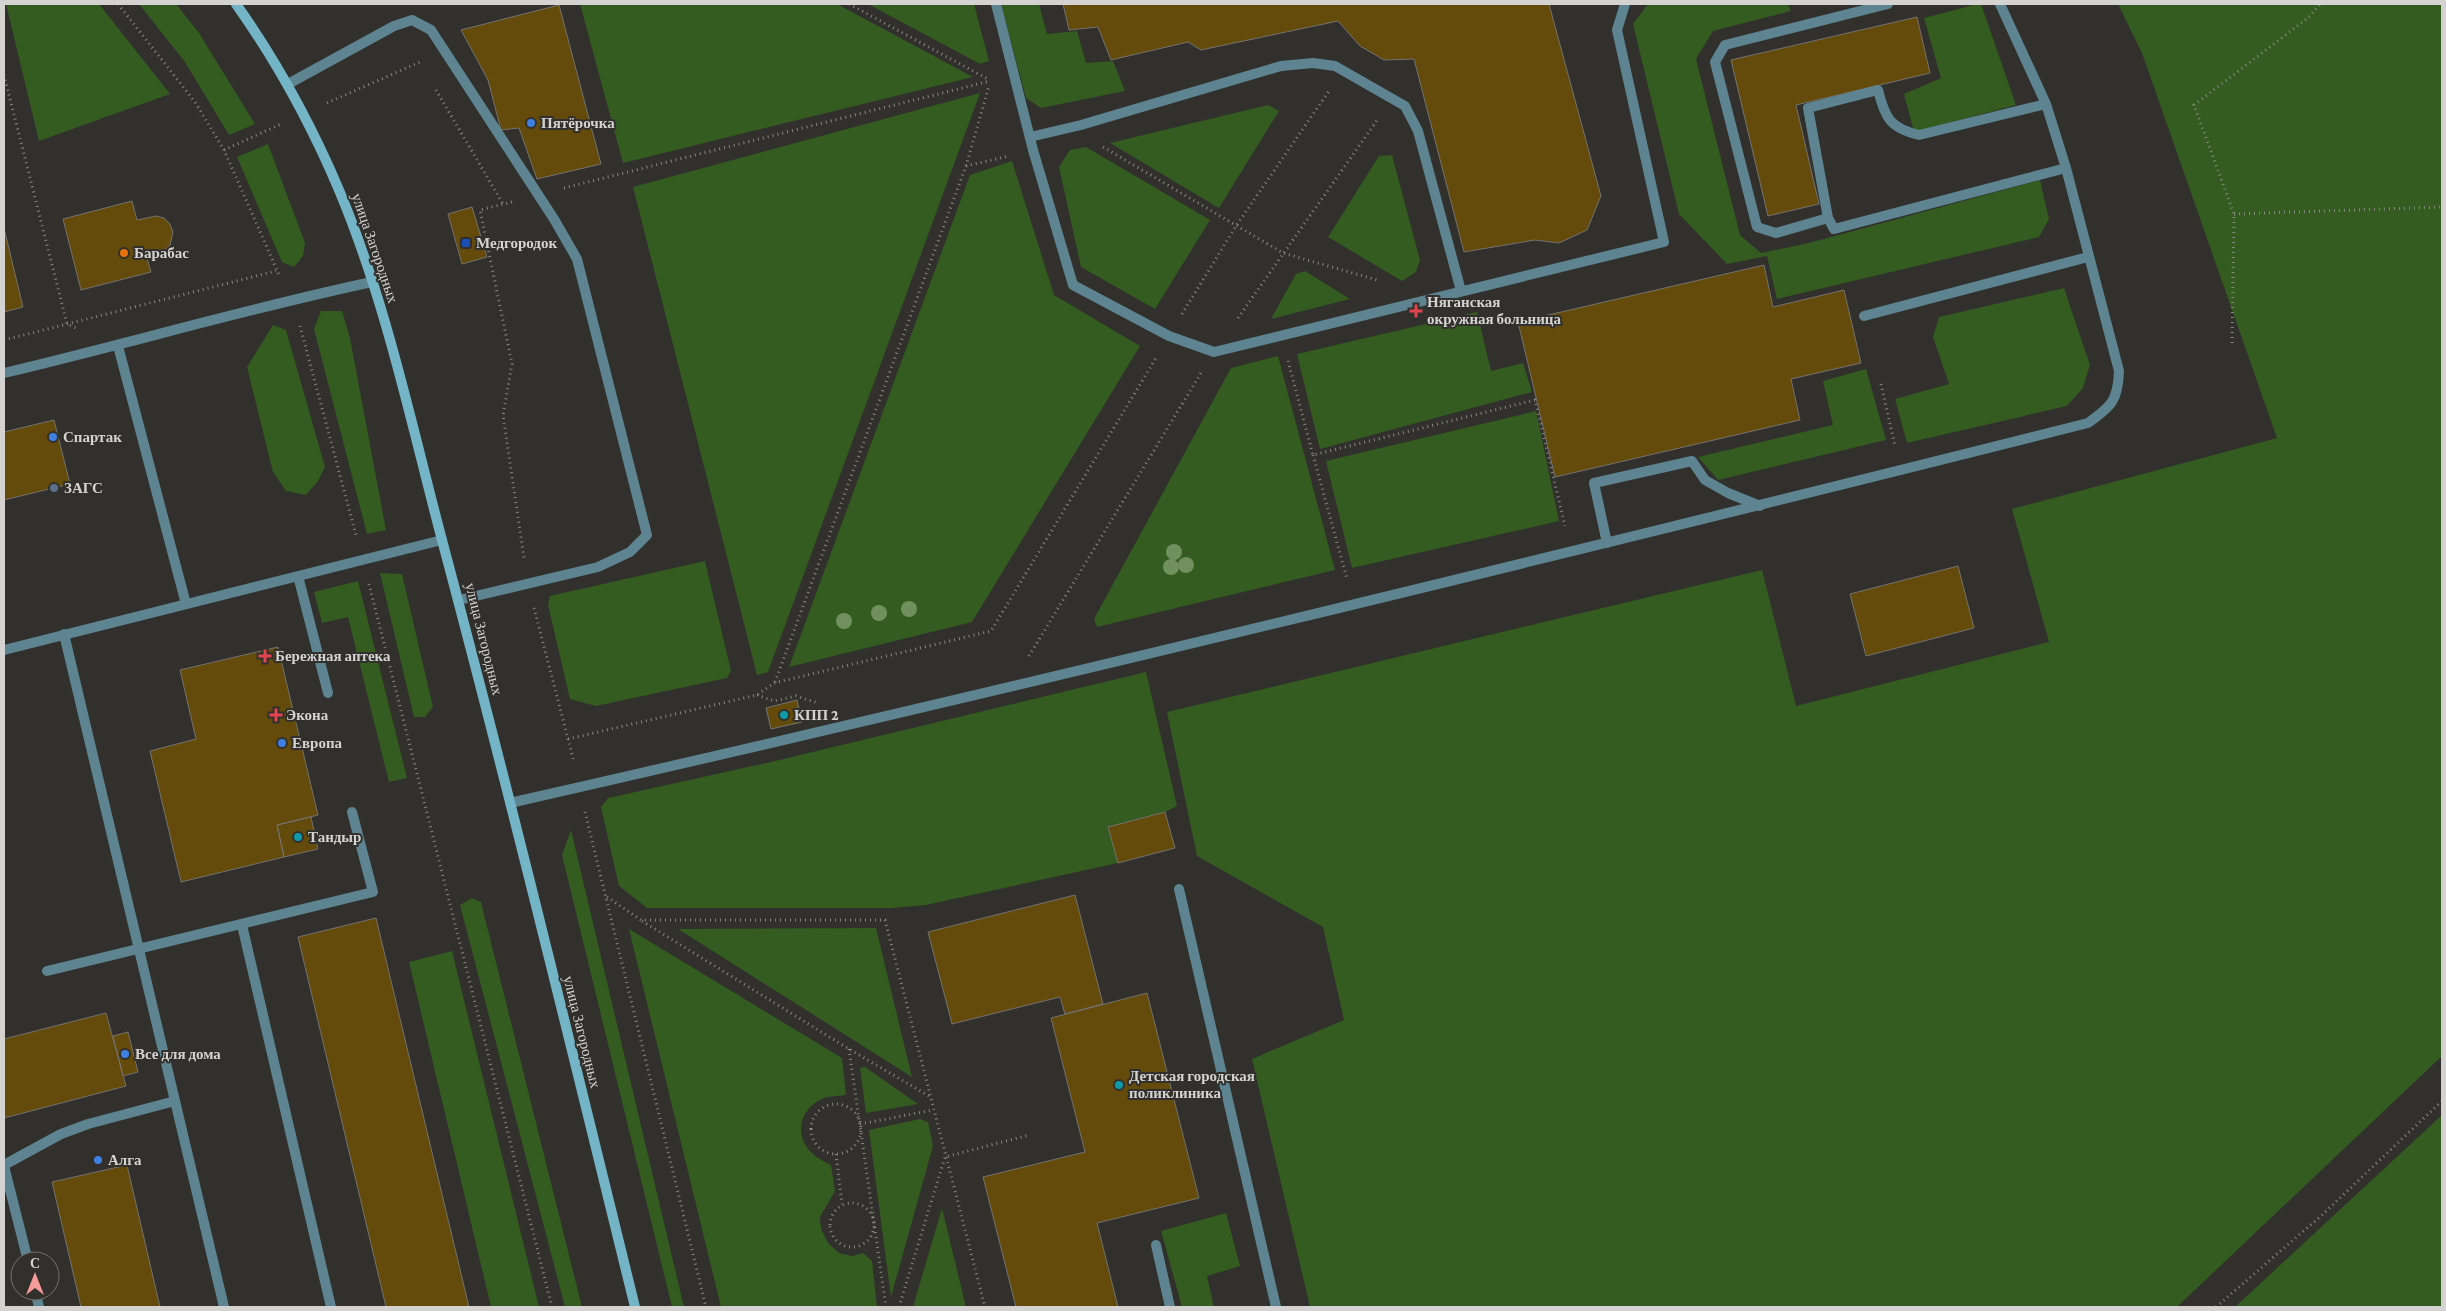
<svg xmlns="http://www.w3.org/2000/svg" width="2446" height="1311" viewBox="0 0 2446 1311" font-family="'Crimson Pro',serif">
<rect width="100%" height="100%" fill="#31302c"/>
<path fill="#345b20" d="M 6,4 L 99,4 L 170,94 L 39,141 Z
M 139,4 L 176,4 L 199,33 L 255,124 L 229,135 L 185,62 Z
M 580,4 L 837,4 L 973,77 L 623,163 Z
M 868,4 L 974,4 L 989,61 L 980,64 Z
M 1001,4 L 1039,4 L 1047,34 L 1077,31 L 1086,63 L 1113,61 L 1125,91 L 1041,108 L 1026,98 Z
M 1648,4 L 1788,4 L 1791,11 L 1713,31 L 1696,59 L 1740,235 L 1761,253 L 1809,243 L 2040,180 L 2049,219 L 2039,237 L 1777,299 L 1767,256 L 1727,264 L 1679,214 L 1633,24 Z
M 1977,4 L 1981,4 L 2016,105 L 1914,132 L 1904,94 L 1941,78 L 1924,18 Z
M 2118,4 L 2442,4 L 2442,1056 L 2177,1307 L 1310,1307 L 1252,1059 L 1344,1020 L 1323,927 L 1197,856 L 1167,712 L 1762,570 L 1796,706 L 2049,642 L 2012,509 L 2277,438 L 2142,53 Z
M 980,93 L 768,672 L 757,675 L 633,187 Z
M 1268,105 L 1279,111 L 1219,208 L 1110,143 Z
M 268,144 L 305,243 L 303,256 L 294,267 L 282,262 L 237,157 Z
M 1086,147 L 1210,220 L 1155,309 L 1081,267 L 1059,167 L 1070,150 Z
M 1392,155 L 1420,260 L 1416,272 L 1402,281 L 1328,237 L 1379,156 Z
M 1012,161 L 1054,295 L 1140,346 L 972,622 L 789,667 L 970,175 Z
M 1305,271 L 1350,299 L 1271,319 L 1296,274 Z
M 2064,288 L 2090,365 L 2083,388 L 2067,406 L 1907,443 L 1895,399 L 1949,384 L 1933,337 L 1939,317 Z
M 321,311 L 342,311 L 350,338 L 386,530 L 367,534 L 314,329 Z
M 1477,312 L 1491,371 L 1523,363 L 1532,392 L 1320,449 L 1297,354 Z
M 273,325 L 286,330 L 325,467 L 318,481 L 306,495 L 286,491 L 273,472 L 247,367 Z
M 1278,356 L 1335,570 L 1097,627 L 1094,619 L 1231,368 Z
M 1866,369 L 1886,440 L 1718,480 L 1698,457 L 1833,425 L 1823,381 Z
M 1536,411 L 1559,521 L 1352,568 L 1326,461 Z
M 705,561 L 731,671 L 727,678 L 596,706 L 570,699 L 548,605 L 550,596 Z
M 380,573 L 402,574 L 433,707 L 425,717 L 414,717 Z
M 358,581 L 407,778 L 389,782 L 348,617 L 322,623 L 314,592 Z
M 1146,672 L 1177,806 L 1165,812 L 1109,827 L 1118,863 L 926,905 L 892,908 L 647,908 L 619,886 L 601,807 L 608,798 L 771,762 Z
M 571,830 L 684,1307 L 672,1307 L 562,855 Z
M 472,898 L 481,902 L 582,1307 L 565,1307 L 460,905 Z
M 876,928 L 912,1077 L 678,929 Z
M 629,929 L 842,1058 L 846,1095 C 840,1096 833,1096 827,1097 C 802,1104 792,1134 811,1152 C 816,1158 824,1161 831,1165 L 835,1191 L 820,1217 L 821,1229 L 828,1243 L 839,1253 L 852,1256 L 863,1253 L 872,1261 L 877,1307 L 721,1307 Z
M 452,951 L 539,1307 L 491,1307 L 409,962 Z
M 865,1067 L 918,1104 L 866,1113 L 860,1068 Z
M 2442,1115 L 2442,1307 L 2235,1307 Z
M 920,1119 L 928,1122 L 933,1146 L 891,1297 L 869,1130 Z
M 942,1208 L 966,1307 L 913,1307 Z
M 1226,1213 L 1240,1266 L 1207,1276 L 1214,1307 L 1182,1307 L 1161,1231 Z"/>
<path fill="#654b0b" stroke="#74726e" d="M 1063,4 L 1549,4 L 1601,196 L 1587,230 L 1559,243 L 1535,240 L 1464,252 L 1414,59 L 1384,60 L 1360,46 L 1338,21 L 1201,50 L 1188,42 L 1111,60 L 1098,27 L 1069,30 Z
M 559,5 L 601,164 L 537,179 L 519,128 L 501,130 L 488,80 L 461,30 Z
M 1917,17 L 1930,73 L 1796,105 L 1819,204 L 1768,216 L 1731,60 Z
M 132,201 L 137,220 L 156,216 L 164,218 L 170,224 L 173,232 L 170,245 L 164,250 L 146,255 L 151,272 L 81,290 L 63,219 Z
M 472,207 L 487,257 L 462,264 L 448,214 Z
M 4,228 L 23,307 L 4,312 Z
M 1764,265 L 1773,307 L 1844,290 L 1861,363 L 1791,379 L 1800,420 L 1555,477 L 1518,322 Z
M 54,420 L 70,484 L 4,500 L 4,432 Z
M 1958,566 L 1974,628 L 1866,656 L 1850,594 Z
M 278,647 L 318,815 L 277,825 L 284,857 L 181,882 L 150,751 L 196,739 L 180,670 Z
M 797,700 L 802,722 L 771,729 L 766,708 Z
M 1165,812 L 1175,848 L 1118,863 L 1108,827 Z
M 311,817 L 318,849 L 284,857 L 277,825 Z
M 1075,895 L 1103,1004 L 1065,1014 L 1060,997 L 952,1024 L 928,932 Z
M 376,918 L 469,1307 L 386,1307 L 298,937 Z
M 1147,993 L 1199,1198 L 1097,1223 L 1118,1307 L 1016,1307 L 983,1177 L 1085,1152 L 1051,1018 Z
M 106,1013 L 126,1086 L 4,1118 L 4,1039 Z
M 128,1032 L 138,1072 L 123,1076 L 113,1036 Z
M 127,1165 L 160,1307 L 81,1307 L 52,1182 Z"/>
<g fill="none" stroke-linecap="round" stroke-linejoin="round">
<path stroke="#888784" stroke-width="3" stroke-dasharray="1 4" stroke-linecap="butt" d="M 118,4 L 195,102 L 224,150 L 280,277
M 849,4 L 988,79
M 4,75 L 67,324 L 76,328
M 436,90 L 503,204
M 327,103 L 420,62
M 1103,147 L 1283,253 L 1377,280
M 224,150 L 281,124
M 966,166 L 1009,156
M 564,188 L 990,81
M 512,202 L 480,210 L 512,364 L 503,415 L 524,558
M 2234,214 L 2442,207
M 1182,314 L 1236,226 L 1329,91
M 1238,318 L 1378,119
M 300,326 L 356,535
M 4,340 L 276,271
M 2232,343 L 2234,214 L 2194,105 L 2309,17 L 2320,4
M 1288,361 L 1313,455 L 1535,400 L 1565,526
M 1881,384 L 1895,446
M 1313,455 L 1347,579
M 369,584 L 552,1307
M 534,608 L 574,762
M 1029,656 L 1201,373
M 775,682 L 966,166 L 989,86
M 757,695 L 774,701 L 796,696 L 818,703
M 568,739 L 757,695 L 774,683 L 991,631 L 1156,358
M 585,812 L 706,1307
M 607,897 L 641,920 L 885,920 L 985,1307
M 642,921 L 849,1049 L 929,1096
M 849,1049 L 886,1307
M811 1129a25 25 0 1 1 50 0a25 25 0 1 1-50 0Z
M 860,1124 L 933,1110
M 836,1154 L 842,1204
M830 1225a22 22 0 1 1 44 0a22 22 0 1 1-44 0Z
M 899,1307 L 945,1157 L 1029,1135
M 2216,1307 L 2322,1215 L 2442,1101"/>
<path stroke="#5d8490" stroke-width="10" d="M 996,4 L 1033,150 L 1073,285 L 1169,336 L 1214,352 L 1664,242 L 1617,30 L 1625,4
M 288,84 L 394,26 L 412,20 L 431,30 L 554,219 L 577,259 L 647,535 L 630,552 L 598,567 L 459,600
M 2046,104 L 1919,135 C 1890,128 1885,118 1878,90 L 1808,108 L 1828,218 L 1834,229 L 2066,168
M 1030,137 L 1081,125 L 1281,66 L 1313,63 L 1335,66 L 1405,106 L 1418,131 L 1461,291
M 1828,218 L 1776,233 L 1757,227 L 1715,62 L 1725,45 L 1888,4
M 1864,316 L 2088,257
M 118,346 L 186,604
M 4,373 C 127,344 249,308 372,282
M 1607,543 L 1594,483 L 1692,461 L 1705,480 L 1728,493 L 1760,506
M 298,576 L 328,693
M 64,634 L 224,1307
M 4,650 L 442,540
M 510,803 C 1038,683 1563,555 2088,423 C 2112,406 2118,400 2119,371 L 2066,168 L 2046,104 L 2000,4
M 1179,889 L 1276,1307
M 242,925 L 331,1307
M 47,971 L 373,892 L 352,812
M 4,1165 L 61,1134 L 88,1124 L 175,1101
M 4,1166 L 28,1261
M 1156,1245 L 1170,1307
M 35,1291 L 39,1307"/>
<path stroke="#73b4c6" stroke-width="10" d="M 236,4 C 277,62 311,124 339,190 C 386,302 411,423 442,540 C 510,795 572,1051 635,1307"/>
</g>
<g fill="#70915e">
<circle cx="1174" cy="552" r="8"/>
<circle cx="1186" cy="565" r="8"/>
<circle cx="1171" cy="567" r="8"/>
<circle cx="909" cy="609" r="8"/>
<circle cx="879" cy="613" r="8"/>
<circle cx="844" cy="621" r="8"/>
</g>
<g fill="#3f7fe0" stroke="#31302c" stroke-width="2">
<circle cx="531" cy="123" r="5"/>
<circle cx="53" cy="437" r="5"/>
<circle cx="282" cy="743" r="5"/>
<circle cx="125" cy="1054" r="5"/>
<circle cx="98" cy="1160" r="5"/>
</g>
<rect fill="#1a4fb4" stroke="#31302c" stroke-width="2" x="461" y="238" width="10" height="10" rx="2.5"/>
<circle fill="#e8710a" stroke="#31302c" stroke-width="2" cx="124" cy="253" r="5"/>
<g fill="#e0444e" stroke="#31302c" stroke-width="2">
<path d="M1413.5 303.5h5v5h5v5h-5v5h-5v-5h-5v-5h5z"/>
<path d="M262.5 648.5h5v5h5v5h-5v5h-5v-5h-5v-5h5z"/>
<path d="M273.5 707.5h5v5h5v5h-5v5h-5v-5h-5v-5h5z"/>
</g>
<circle fill="#5c6f8a" stroke="#31302c" stroke-width="2" cx="54" cy="488" r="5"/>
<g fill="#0f9aa8" stroke="#31302c" stroke-width="2">
<circle cx="784" cy="715" r="5"/>
<circle cx="298" cy="837" r="5"/>
<circle cx="1119" cy="1085" r="5"/>
</g>
<g text-anchor="middle" dominant-baseline="central" stroke-width="4" stroke-linejoin="round" paint-order="stroke">
<g font-size="15" font-weight="bold" fill="#d4d3d1" stroke="#31302c" text-anchor="start">
<text x="541" y="123">Пятёрочка</text>
<text x="476" y="243">Медгородок</text>
<text x="134" y="253">Барабас</text>
<text x="1427" y="302">Няганская<tspan x="1427" dy="17">окружная больница</tspan></text>
<text x="63" y="437">Спартак</text>
<text x="64" y="488">ЗАГС</text>
<text x="275" y="656">Бережная аптека</text>
<text x="286" y="715">Экона</text>
<text x="794" y="715">КПП 2</text>
<text x="292" y="743">Европа</text>
<text x="308" y="837">Тандыр</text>
<text x="135" y="1054">Все для дома</text>
<text x="1129" y="1076">Детская городская<tspan x="1129" dy="17">поликлиника</tspan></text>
<text x="108" y="1160">Алга</text>
</g>
<g font-size="15" fill="#d4d3d1" stroke="#31302c">
<text transform="translate(375 248) rotate(71)">улица Загородных</text>
<text transform="translate(484 639) rotate(76)">улица Загородных</text>
<text transform="translate(582 1032) rotate(76)">улица Загородных</text>
</g>
</g>
<rect width="2446" height="1311" fill="none" stroke="#d4d3d1" stroke-width="10"/>
<g transform="translate(35 1276)"><circle r="24" fill="#31302c" stroke="#72716e"/>
<path d="M0-4L9 19L0 12L-9 19Z" fill="#f59b9b"/>
<text y="-8" font-size="14" font-weight="bold" text-anchor="middle" fill="#d4d3d1">С</text>
</g>
</svg>
